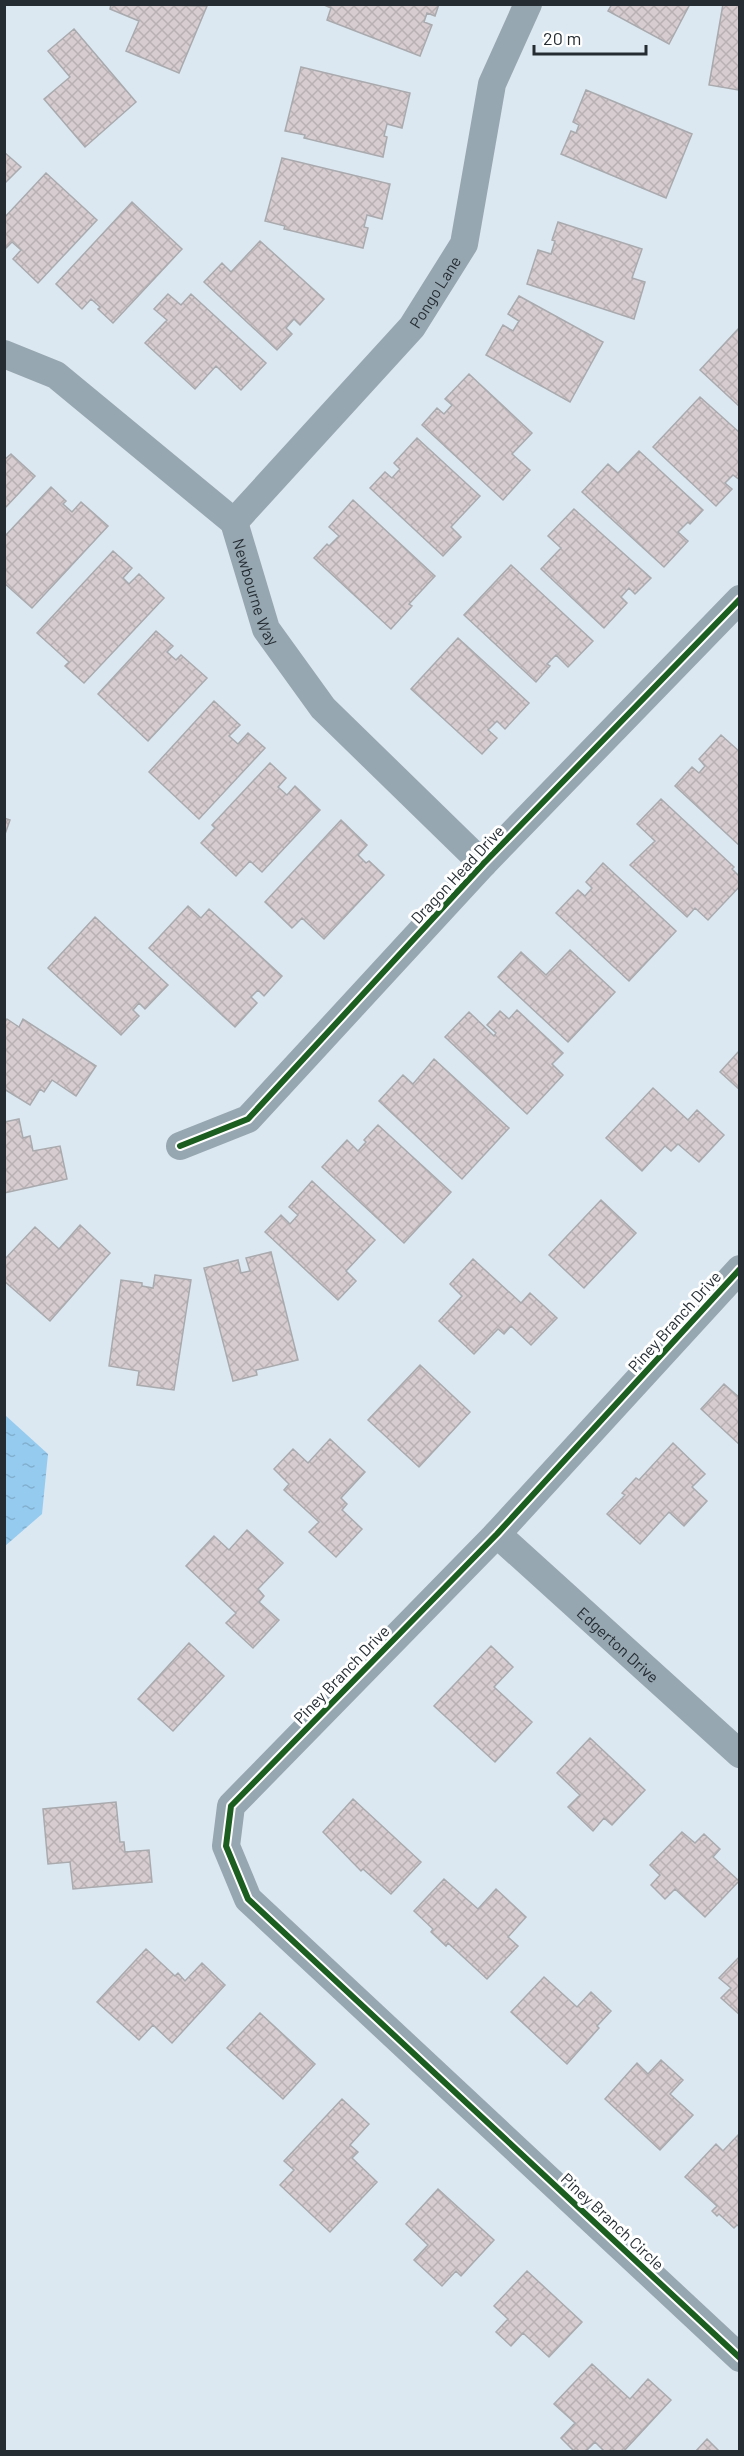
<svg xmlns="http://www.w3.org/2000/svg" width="744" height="2456" viewBox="0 0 744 2456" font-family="Barlow,sans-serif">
<defs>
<pattern id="water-ripples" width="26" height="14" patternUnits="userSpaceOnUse" patternTransform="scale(1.5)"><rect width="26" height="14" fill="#96cbf0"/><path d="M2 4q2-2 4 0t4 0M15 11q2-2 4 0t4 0" fill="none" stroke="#81afce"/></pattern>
<pattern id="building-cross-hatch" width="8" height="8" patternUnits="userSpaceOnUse" patternTransform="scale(1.5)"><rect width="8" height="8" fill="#d7cdd0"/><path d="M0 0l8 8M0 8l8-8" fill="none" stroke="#b8b0b3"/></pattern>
</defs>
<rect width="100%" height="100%" fill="#dce8f1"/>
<path fill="url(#water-ripples)" d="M 5,1415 L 48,1454 L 42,1514 L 5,1546 Z"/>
<path fill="url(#building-cross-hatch)" stroke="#a9aaae" stroke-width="1.5" d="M 111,4 L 207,6 L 179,73 L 126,51 L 139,21 L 110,9 Z
M 322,4 L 439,4 L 435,16 L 427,13 L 424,22 L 432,25 L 420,56 L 327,20 L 331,8 Z
M 612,4 L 690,4 L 669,44 L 608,11 Z
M 723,4 L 740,4 L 740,79 L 738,90 L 709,85 Z
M 74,29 L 136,102 L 85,147 L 44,99 L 70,77 L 48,51 Z
M 301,67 L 410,93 L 402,128 L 387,124 L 384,136 L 387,137 L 383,157 L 304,138 L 305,135 L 285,131 Z
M 586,90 L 692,134 L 666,198 L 561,154 L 571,131 L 576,133 L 579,125 L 573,122 Z
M 4,152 L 21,167 L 4,184 Z
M 282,158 L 390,184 L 382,219 L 367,215 L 364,227 L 368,228 L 363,248 L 284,229 L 285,226 L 265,221 Z
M 46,173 L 97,220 L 38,283 L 13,259 L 21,250 L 12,242 L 4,250 L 4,218 Z
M 132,202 L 182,249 L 113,323 L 98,309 L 100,307 L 91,299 L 82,309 L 56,284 Z
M 558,222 L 642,249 L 632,278 L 645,282 L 634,319 L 527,284 L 538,250 L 551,254 L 555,241 L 552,240 Z
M 260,241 L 324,299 L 300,325 L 294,319 L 286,328 L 292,334 L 277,350 L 204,282 L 222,263 L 231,272 Z
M 168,294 L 181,305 L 191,294 L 266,363 L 241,390 L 216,366 L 195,389 L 145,343 L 167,320 L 154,309 Z
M 519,296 L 603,342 L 570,402 L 486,355 L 503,325 L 513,331 L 519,321 L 508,314 Z
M 740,327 L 740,407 L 700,370 Z
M 469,374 L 532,433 L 512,454 L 530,470 L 503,500 L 422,425 L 437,408 L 444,414 L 452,405 L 445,399 Z
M 700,397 L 740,433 L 740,480 L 733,475 L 725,483 L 732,489 L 716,506 L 653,447 Z
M 417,438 L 480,496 L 451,527 L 461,537 L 443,556 L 370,488 L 385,472 L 392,478 L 400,469 L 394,463 Z
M 639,451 L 703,510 L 690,524 L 688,522 L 678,532 L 688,541 L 664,567 L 582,492 L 608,464 L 618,473 Z
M 11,454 L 35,476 L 4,509 L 4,460 Z
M 51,487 L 66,501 L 63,504 L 72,512 L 81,502 L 108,526 L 32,608 L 4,583 L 4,537 Z
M 353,500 L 435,576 L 409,604 L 412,606 L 391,629 L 314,558 L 327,544 L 329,546 L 339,536 L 329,527 Z
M 574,509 L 651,578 L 635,594 L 629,588 L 621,597 L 627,603 L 604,628 L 541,569 L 561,548 L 548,536 Z
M 113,551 L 132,568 L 123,578 L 129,584 L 139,574 L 164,598 L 84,683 L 65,666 L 69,662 L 37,633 Z
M 511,565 L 593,641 L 568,667 L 556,655 L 547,664 L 550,666 L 536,682 L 464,615 Z
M 156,631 L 173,646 L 167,652 L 176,660 L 181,655 L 207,678 L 148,741 L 98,694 Z
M 458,638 L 529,703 L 505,729 L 497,721 L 488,730 L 497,738 L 482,754 L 411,689 Z
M 214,701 L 240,725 L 229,736 L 238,744 L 248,733 L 265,748 L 199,819 L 149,772 Z
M 721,735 L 740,752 L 740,846 L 675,786 L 692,767 L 699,773 L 705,766 L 699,759 Z
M 270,763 L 286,778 L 278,787 L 287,795 L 295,786 L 320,810 L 262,872 L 250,861 L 236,876 L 201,843 L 215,828 L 212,825 Z
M 661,799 L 734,867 L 732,869 L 740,877 L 740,886 L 708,920 L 695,908 L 687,917 L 630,865 L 655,841 L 637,824 Z
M 4,818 L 10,820 L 4,837 Z
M 341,820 L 367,845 L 358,855 L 366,863 L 369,861 L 384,875 L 324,939 L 302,918 L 292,928 L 265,902 Z
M 603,863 L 676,931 L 629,981 L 556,913 L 578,890 L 585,896 L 592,888 L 586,882 Z
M 188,906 L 201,918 L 209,909 L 282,976 L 264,996 L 258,990 L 251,997 L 257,1003 L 235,1027 L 149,948 Z
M 95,917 L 168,985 L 145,1009 L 139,1003 L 133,1010 L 139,1016 L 121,1035 L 48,968 Z
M 570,950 L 615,992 L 568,1042 L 498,977 L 521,952 L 546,975 Z
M 517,1010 L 563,1053 L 552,1064 L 563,1075 L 527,1114 L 445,1037 L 469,1012 L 494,1036 L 496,1033 L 487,1025 L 500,1011 L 509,1019 Z
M 7,1019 L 19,1027 L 23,1019 L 96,1066 L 76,1096 L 52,1080 L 44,1092 L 40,1089 L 30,1105 L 4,1089 L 4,1023 Z
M 740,1050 L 740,1090 L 720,1072 Z
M 434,1059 L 509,1128 L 462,1179 L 379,1101 L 403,1075 L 413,1084 Z
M 653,1088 L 688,1120 L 697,1110 L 724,1135 L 699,1162 L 678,1144 L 671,1151 L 665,1146 L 642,1171 L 606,1138 Z
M 19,1119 L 23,1138 L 30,1136 L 33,1151 L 60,1146 L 67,1179 L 4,1193 L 4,1122 Z
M 378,1125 L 451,1192 L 404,1243 L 322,1167 L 347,1140 L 358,1151 L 366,1142 L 364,1140 Z
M 312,1181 L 375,1240 L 346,1271 L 356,1281 L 338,1300 L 265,1232 L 281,1215 L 290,1224 L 298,1215 L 289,1207 Z
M 601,1200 L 636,1233 L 584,1288 L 549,1255 Z
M 80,1225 L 110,1253 L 50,1321 L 4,1281 L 4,1260 L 35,1227 L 59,1249 Z
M 271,1252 L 298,1360 L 256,1370 L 257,1375 L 233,1381 L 204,1268 L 238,1260 L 241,1273 L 250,1271 L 246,1258 Z
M 473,1259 L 521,1303 L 530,1293 L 557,1318 L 531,1345 L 511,1326 L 504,1334 L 498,1329 L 474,1354 L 439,1321 L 462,1296 L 450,1284 Z
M 155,1275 L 191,1280 L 174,1390 L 137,1385 L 139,1371 L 109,1366 L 121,1280 L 142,1283 L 142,1286 L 153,1288 Z
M 420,1365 L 470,1412 L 419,1467 L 368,1420 Z
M 724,1384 L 740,1398 L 740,1445 L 701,1409 Z
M 330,1439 L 365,1472 L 341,1498 L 347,1504 L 342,1510 L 362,1529 L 336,1557 L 309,1532 L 319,1522 L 284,1490 L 289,1484 L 274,1469 L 293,1449 L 308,1463 Z
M 673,1443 L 705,1474 L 692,1487 L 707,1501 L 684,1526 L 669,1512 L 640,1544 L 607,1514 L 625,1495 L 622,1493 L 636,1478 L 639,1480 Z
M 247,1530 L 283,1563 L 258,1589 L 264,1596 L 259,1602 L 279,1620 L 253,1648 L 226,1623 L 236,1613 L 186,1566 L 214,1536 L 229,1550 Z
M 189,1643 L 224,1676 L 173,1731 L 138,1699 Z
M 491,1646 L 513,1667 L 494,1687 L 532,1722 L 495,1762 L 434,1706 Z
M 590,1738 L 645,1790 L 612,1825 L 604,1818 L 593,1831 L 568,1807 L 580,1795 L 557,1773 Z
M 353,1799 L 421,1862 L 391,1894 L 363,1869 L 361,1871 L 323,1832 Z
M 116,1802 L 120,1842 L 124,1842 L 125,1852 L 149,1850 L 152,1882 L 73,1889 L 70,1862 L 48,1864 L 43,1809 Z
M 682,1832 L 695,1843 L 704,1834 L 720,1849 L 713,1857 L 739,1881 L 705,1917 L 675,1889 L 665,1899 L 651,1885 L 660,1875 L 650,1865 Z
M 444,1879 L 478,1909 L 496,1889 L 526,1917 L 508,1937 L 518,1946 L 487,1979 L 448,1943 L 446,1946 L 431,1932 L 433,1929 L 414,1911 Z
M 146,1949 L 175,1976 L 178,1973 L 185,1981 L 202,1963 L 225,1985 L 172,2043 L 153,2025 L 139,2040 L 97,2002 Z
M 740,1956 L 740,2015 L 721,1998 L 731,1988 L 719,1978 Z
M 544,1977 L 577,2007 L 591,1992 L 611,2011 L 597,2026 L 599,2028 L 567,2064 L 511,2012 Z
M 260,2013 L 315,2064 L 283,2099 L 227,2048 Z
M 661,2060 L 683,2080 L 670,2094 L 693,2115 L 660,2150 L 605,2099 L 637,2063 L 648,2074 Z
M 342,2099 L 369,2124 L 350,2145 L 358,2152 L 352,2158 L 377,2182 L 330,2232 L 280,2185 L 294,2170 L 284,2161 Z
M 738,2135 L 740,2227 L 737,2225 L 734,2228 L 719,2214 L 717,2216 L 712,2211 L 717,2206 L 685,2177 L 716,2144 L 723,2151 Z
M 438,2189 L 494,2240 L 461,2276 L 456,2271 L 442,2286 L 414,2260 L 428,2245 L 406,2224 Z
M 527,2271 L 582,2322 L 549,2357 L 523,2333 L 511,2346 L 496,2332 L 508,2319 L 494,2306 Z
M 592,2364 L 630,2399 L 648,2379 L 671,2400 L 623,2452 L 605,2452 L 595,2442 L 585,2452 L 575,2452 L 561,2438 L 575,2423 L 554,2404 Z
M 707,2439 L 720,2452 L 695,2452 Z"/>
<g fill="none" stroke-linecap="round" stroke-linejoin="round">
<g stroke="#97a7b1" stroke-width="28">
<path id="s1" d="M 4,354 L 56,375 L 234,522 L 266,629 L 323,708 L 483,864"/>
<path id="s2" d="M 234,522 L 412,327 L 464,244 L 492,84 L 528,4"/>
<path d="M 180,1146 L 248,1119 L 483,864 L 740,599"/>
<path d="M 740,1269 L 497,1534 L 231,1806 L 226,1846 L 248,1899 L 740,2358"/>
<path id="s3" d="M 497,1534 L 740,1754"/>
</g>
<g stroke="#fff" stroke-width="10">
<path id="cycleway" d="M 180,1146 L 248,1119 L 483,864 L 740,599
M 740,1269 L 497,1534 L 231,1806 L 226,1846 L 248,1899 L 740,2358"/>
</g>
<use href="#cycleway" stroke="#1b5e20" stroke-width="6"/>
</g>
<g text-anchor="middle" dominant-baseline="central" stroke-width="6" stroke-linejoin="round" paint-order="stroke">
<g font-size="16" fill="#252d33" stroke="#fff">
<text stroke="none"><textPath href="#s2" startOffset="306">Pongo Lane</textPath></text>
<text stroke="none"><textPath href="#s1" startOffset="360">Newbourne Way</textPath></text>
<text transform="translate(457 874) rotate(-47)">Dragon Head Drive</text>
<text transform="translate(674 1321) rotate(-48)">Piney Branch Drive</text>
<text stroke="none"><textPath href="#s3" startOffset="164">Edgerton Drive</textPath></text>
<text transform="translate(341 1674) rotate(-46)">Piney Branch Drive</text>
<text transform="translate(613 2221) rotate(43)">Piney Branch Circle</text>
</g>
</g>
<rect width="744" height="2456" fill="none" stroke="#252d33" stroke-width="12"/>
<path d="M534 45v9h112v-9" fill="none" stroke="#252d33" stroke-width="3"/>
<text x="543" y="45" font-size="18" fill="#252d33" stroke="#ffffff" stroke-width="4.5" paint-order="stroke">20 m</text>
</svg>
